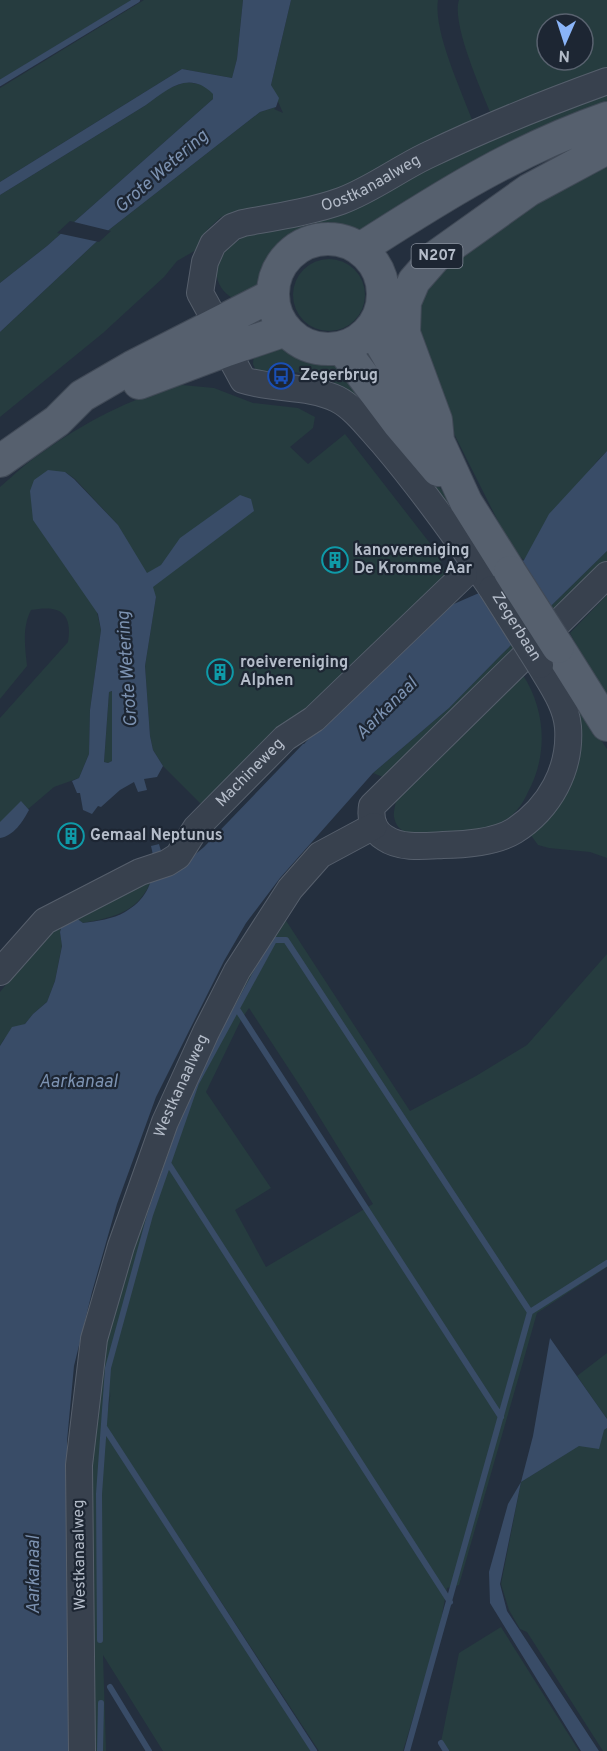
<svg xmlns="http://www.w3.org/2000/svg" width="607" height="1751" viewBox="0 0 607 1751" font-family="Overpass,sans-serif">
<rect width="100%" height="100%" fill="#242f3e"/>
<path fill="#263c3f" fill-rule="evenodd" d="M 0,0 L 132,0 L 0,80 Z
M 144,0 L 243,0 L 237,59 L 232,78 L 182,69 L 0,182 L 0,88 Z
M 291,0 L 438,0 C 433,32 463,94 474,125 L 387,169 L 337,189 L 305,199 L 267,205 L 221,217 L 207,230 L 196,250 L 177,261 L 164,277 L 103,333 L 0,417 L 0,332 L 110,229 L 260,112 L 276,107 L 274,109 L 283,113 L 271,85 Z
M 459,0 L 607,0 L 607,79 L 493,119 C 483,94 451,24 459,0 ZM 547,24 L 583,24 L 583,60 L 547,60 Z
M 186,82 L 204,85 L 214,94 L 213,99 L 47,246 L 0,283 L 0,195 L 146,105 L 167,89 Z
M 607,88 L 607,111 L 359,234 C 305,232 287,232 265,287 L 234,299 C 216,289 211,270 224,253 C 230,245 240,240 247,234 L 445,157 Z
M 607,152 L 607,451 L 598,460 L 535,543 L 524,560 L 512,549 L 434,394 L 413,331 L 427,280 Z
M293 295a36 36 0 1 1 72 0a36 36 0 1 1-72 0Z
M 285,346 L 307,354 L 334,359 L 416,455 L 454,507 L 474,541 L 374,414 L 342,386 L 328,380 L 301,376 L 301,373 L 294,372 L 293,369 L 283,368 L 282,375 L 257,373 L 253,364 L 254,353 Z
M 182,385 L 214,388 L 253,403 L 298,408 L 315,417 L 313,428 L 290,447 L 308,464 L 345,434 L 436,551 L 448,577 L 205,808 L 163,766 L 153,750 L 150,736 L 145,666 L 156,597 L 118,525 L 75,479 L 65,472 L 101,630 L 90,710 L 89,754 L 79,778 L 54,787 L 0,833 L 0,718 L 68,642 C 73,611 58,605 31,610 C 22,628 25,646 27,666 L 0,699 L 0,487 C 13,476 26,463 40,454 C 83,423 130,398 182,385 Z
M 607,551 L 607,569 L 390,780 L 373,773 L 449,708 L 502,654 Z
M 607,595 L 607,703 L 570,633 Z
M 523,675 C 546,711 548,755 528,792 C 523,803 516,814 505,820 C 483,834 464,834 440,835 C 423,835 398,839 394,817 C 393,812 396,804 396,799 Z
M 113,691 L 112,761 L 108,763 L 104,762 L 109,692 Z
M 572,696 L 607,749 L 607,858 L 590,852 L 549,848 L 538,845 L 530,834 Z
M 153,876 C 141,911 116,917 83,923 L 72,915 Z
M 283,916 L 410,1111 L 476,1076 L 527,1045 L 607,954 L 607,1267 L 537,1313 L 459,1585 L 447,1588 L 439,1631 L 403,1751 L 319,1751 L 105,1425 L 111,1392 L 104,1419 L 102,1469 L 104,1430 L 311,1751 L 163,1751 L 103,1655 L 106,1751 L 90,1751 L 86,1544 L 95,1374 L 144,1195 L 232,1001 ZM 249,1008 L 304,1092 L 373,1204 L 266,1267 L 235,1210 L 271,1188 L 206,1092 L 241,1020 Z
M 64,918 L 60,932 L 62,945 L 55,981 L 47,1002 L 33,1014 L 25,1024 L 4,1039 L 0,1046 L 0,992 L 19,968 Z
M 607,1353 L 607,1419 L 577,1376 Z
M 607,1428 L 607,1751 L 603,1751 L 527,1632 L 520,1629 L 509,1610 L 501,1584 L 521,1482 Z
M 501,1627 L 579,1751 L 447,1751 L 441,1742 L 459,1653 Z"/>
<path fill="#394c67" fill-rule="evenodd" d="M 243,0 L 291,0 L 271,85 L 279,98 L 276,107 L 260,112 L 110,229 L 0,332 L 0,283 L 47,246 L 213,99 L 213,94 C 189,70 168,89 146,105 L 0,195 L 0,182 L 182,69 L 232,78 L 237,59 Z
M 607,451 L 607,551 L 502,654 L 449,708 L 373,773 L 280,878 L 246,923 L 224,961 L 156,1097 L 117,1204 L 92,1292 L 74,1366 L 67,1441 L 70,1751 L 0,1751 L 0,1046 L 12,1027 L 25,1024 L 33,1014 L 47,1002 L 55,981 L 62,946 L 60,932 L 64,918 L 72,915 L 83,923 C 97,921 113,919 125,912 C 150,898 158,872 151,846 L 159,844 L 163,858 L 187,861 L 204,847 L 204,829 L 288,743 L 304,744 L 391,649 L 433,613 L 479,593 L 483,600 L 524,560 L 549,514 Z
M 48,470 L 65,472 L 74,479 L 118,525 L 147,573 L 161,565 L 180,538 L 240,495 L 251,499 L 254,511 L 153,587 L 156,597 L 145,666 L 150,736 L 153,750 L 163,766 L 157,777 L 144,779 L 147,790 L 138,792 L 134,782 L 120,790 L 101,807 L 98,806 L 92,814 L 83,810 L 80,793 L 77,793 L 72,781 L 79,778 L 89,754 L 90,710 L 101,630 L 98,614 L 33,520 L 30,491 L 34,480 ZM 112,691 L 112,761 L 108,763 L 104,762 L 109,692 Z
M 21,801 L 29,810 C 23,821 14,836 0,838 L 0,822 Z
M 550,1338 L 607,1419 L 607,1428 L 604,1430 L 599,1449 L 579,1446 L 521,1482 L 500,1584 L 507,1611 L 599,1751 L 581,1751 L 490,1603 L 489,1572 L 508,1504 L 521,1482 L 533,1436 Z"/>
<path fill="#242f3e" d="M 70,221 L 111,231 L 99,242 L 57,233 Z
M 288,743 L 303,744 L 204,847 L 204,829 Z"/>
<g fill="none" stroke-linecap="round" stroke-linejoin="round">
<path stroke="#394c67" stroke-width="6" d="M 0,83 L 137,0
M 237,1009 L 501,1417
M 168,1163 L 450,1602
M 104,1427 L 314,1751
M 100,1640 L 99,1494 L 108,1368 L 150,1215 L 196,1083 L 274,940 L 286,940 L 530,1312 L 607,1263
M 110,1687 L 149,1751
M 441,1743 L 446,1751
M 100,1751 L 101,1703
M 407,1751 L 530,1312"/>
<g stroke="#565f6c" stroke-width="28">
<g id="minor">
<path id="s1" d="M 492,589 C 458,539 422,489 383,443 C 369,428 355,408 337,399 C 308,385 274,390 243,380 L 230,356 L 217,324 L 200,293 L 205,262 L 213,244 L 232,227 L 243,223 C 276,217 310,212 341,201 C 371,190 397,170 426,156 C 484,128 546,103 607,81"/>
<path d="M 540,665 C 551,684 566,704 568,727 C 571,769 550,808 514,831 C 496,842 464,845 443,845 C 425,846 401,849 385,838 C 373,831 370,819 372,806 L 607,575"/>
<path id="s2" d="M 0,972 L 45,921 L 140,872 L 167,863 L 178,856 L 196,828 L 285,738 L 314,719 L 464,575"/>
<path id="s3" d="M 82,1751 L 79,1465 L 94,1339 L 121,1246 L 165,1122 L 206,1032 L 237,971 L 290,889 L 320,855 L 374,826"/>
</g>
</g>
<g stroke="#414a57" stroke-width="34">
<path id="major" d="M273 294a55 55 0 1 1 110 0a55 55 0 1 1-110 0Z
M 360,249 C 441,197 515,150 607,118
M 372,328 L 438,441 L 466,502 L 510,572
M 342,348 L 399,424 L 438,470
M 139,383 L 227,350 L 286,330
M 438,441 L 436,420 L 404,333 L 405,302 L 414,281 L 435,257 L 529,190 L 607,148
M 0,461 L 57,421 L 82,396 L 132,367 L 273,295
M 558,647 L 607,725"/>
</g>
<use href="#minor" stroke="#38414e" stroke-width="26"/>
<use href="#major" stroke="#56606e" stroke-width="32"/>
<g stroke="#565f6c" stroke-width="28" stroke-linecap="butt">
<g id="minor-bridge">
<path id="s4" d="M 492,589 L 540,665"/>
</g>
</g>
<g stroke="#414a57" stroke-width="34" stroke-linecap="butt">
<path id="major-bridge" d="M 510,572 L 558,647"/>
</g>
<use href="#minor-bridge" stroke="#38414e" stroke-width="26"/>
<use href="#major-bridge" stroke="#56606e" stroke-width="32"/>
</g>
<defs>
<g id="bus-ring" transform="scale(1.35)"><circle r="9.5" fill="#1d2633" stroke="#1a4fb4" stroke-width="1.5"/><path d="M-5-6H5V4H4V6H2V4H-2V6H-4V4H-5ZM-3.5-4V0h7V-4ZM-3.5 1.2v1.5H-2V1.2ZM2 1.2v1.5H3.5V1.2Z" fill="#1a4fb4"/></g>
<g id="building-ring" transform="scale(1.35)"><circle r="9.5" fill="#1d2633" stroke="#0f9aa8" stroke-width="1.5"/><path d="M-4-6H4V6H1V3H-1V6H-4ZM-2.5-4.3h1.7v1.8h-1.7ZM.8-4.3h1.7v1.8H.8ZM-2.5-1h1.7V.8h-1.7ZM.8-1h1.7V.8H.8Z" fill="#0f9aa8"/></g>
</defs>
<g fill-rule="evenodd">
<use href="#bus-ring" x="281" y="376"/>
<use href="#building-ring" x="335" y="560"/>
<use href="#building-ring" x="220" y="672"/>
<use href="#building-ring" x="71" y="836"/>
</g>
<g text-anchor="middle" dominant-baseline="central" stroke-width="4.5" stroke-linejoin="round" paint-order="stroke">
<rect fill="#1d2633" stroke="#878f9c" stroke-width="1.5" x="411.5" y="244" width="51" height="24" rx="4.5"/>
<g font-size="15" font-weight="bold" fill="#b4bcc9">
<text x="437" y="256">N207</text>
</g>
<g font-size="16" fill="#b4bcc9" stroke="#1d2633">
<text stroke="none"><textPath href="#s1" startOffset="663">Oostkanaalweg</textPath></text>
<text stroke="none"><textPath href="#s4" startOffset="45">Zegerbaan</textPath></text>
<text stroke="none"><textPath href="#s2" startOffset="327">Machineweg</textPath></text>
<text stroke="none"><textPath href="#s3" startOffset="681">Westkanaalweg</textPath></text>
<text transform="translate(80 1555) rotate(-91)">Westkanaalweg</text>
</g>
<g font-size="16" font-weight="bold" fill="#b4bcc9" stroke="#1d2633" text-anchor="start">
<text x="300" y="376">Zegerbrug</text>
<text x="354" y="551">kanovereniging<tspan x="354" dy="18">De Kromme Aar</tspan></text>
<text x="240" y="663">roeivereniging<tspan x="240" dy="18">Alphen</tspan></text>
<text x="90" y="836">Gemaal Neptunus</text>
</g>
<g font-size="18" font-style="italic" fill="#7c92b1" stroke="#1d2633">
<text transform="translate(162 172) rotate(-41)">Grote Wetering</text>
<text transform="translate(128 669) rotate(-94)">Grote Wetering</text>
<text transform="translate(387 709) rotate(-45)">Aarkanaal</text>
<text x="78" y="1082">Aarkanaal</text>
<text transform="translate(34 1575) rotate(-90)">Aarkanaal</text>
</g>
</g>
<g transform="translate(565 42) rotate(183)"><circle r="28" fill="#1d2633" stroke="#59626f" stroke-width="1.5"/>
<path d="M0-4.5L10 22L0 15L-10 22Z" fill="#8ab4f8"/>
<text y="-9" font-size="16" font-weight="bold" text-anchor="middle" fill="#b4bcc9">N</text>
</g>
</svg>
